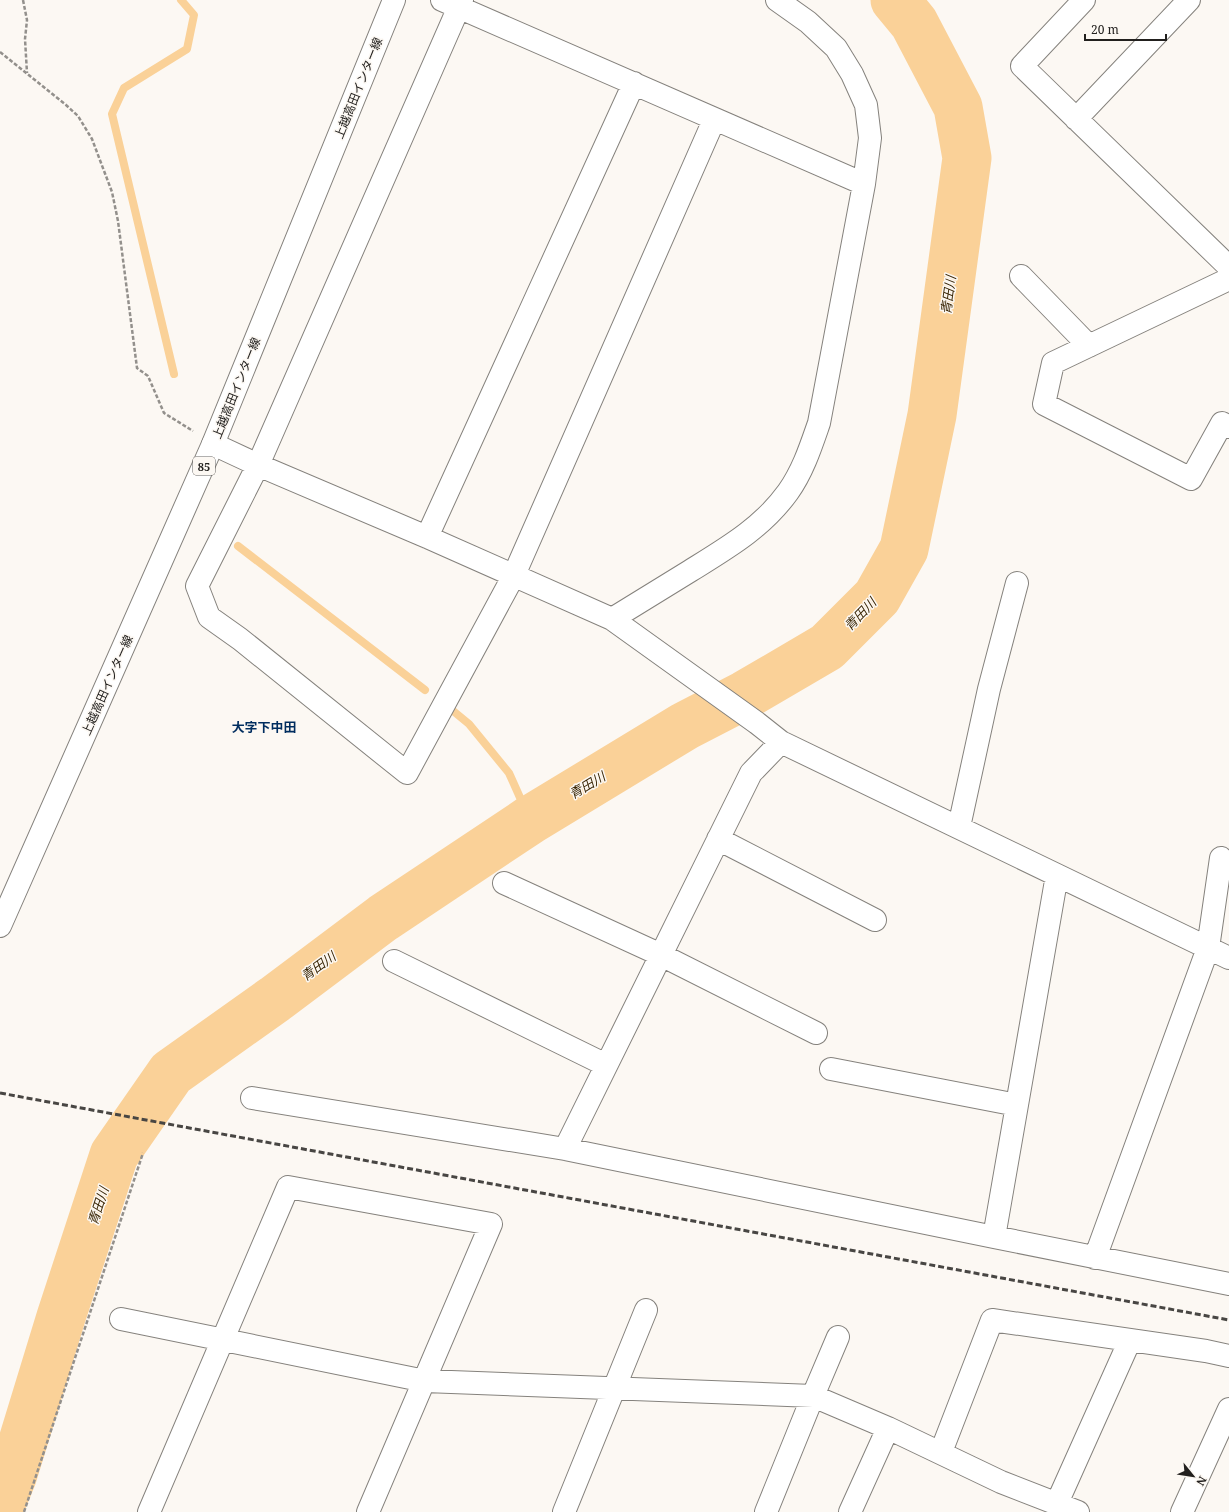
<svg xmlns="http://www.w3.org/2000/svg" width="1229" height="1512" viewBox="0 0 1229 1512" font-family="'Noto Serif','Noto Sans JP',serif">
<rect width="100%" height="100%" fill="#fcf8f3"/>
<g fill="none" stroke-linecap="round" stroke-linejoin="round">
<path stroke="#fad198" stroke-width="8" d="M 174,374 L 112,114 L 124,88 L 187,49 L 194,15 L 181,0
M 238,546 L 425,690
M 452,710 L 469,724 L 509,773 L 530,820"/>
<path stroke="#fad198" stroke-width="49" d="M 0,1506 L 12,1477 L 61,1317 L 114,1155 L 171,1073 L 275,999 L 383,918 L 530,820 L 685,726 L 745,695 L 827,647 L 877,597 L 904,549 L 932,415 L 967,158 L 958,107 L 914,23 L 895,0"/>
<g stroke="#85827d" stroke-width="24">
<path id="minor" d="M 442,0 L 864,184
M 462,0 L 258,465 L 197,586 L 209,617 L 240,639 L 407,773 L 514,575 L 714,120
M 1084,0 L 1022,66 L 1229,267
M 1076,119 L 1189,0
M 1021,276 L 1089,346
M 1229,279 L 1053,363 L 1044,404 L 1191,479 L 1222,423 L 1229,427
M 213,444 L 258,465 L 427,537 L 612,619 L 757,723 L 781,742 L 1229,958
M 427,537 L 634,83
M 612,619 C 638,603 664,587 690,571 C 727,548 762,528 788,492 C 803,471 811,446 819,423 L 864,184 L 870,138 L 866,105 L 852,74 L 836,48 L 808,22 L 777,0
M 959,827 L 989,689 L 1017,583
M 718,839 L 875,920
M 504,883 L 661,955 L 816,1033
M 394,961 L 606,1065
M 831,1069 L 1017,1105
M 252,1098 L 565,1149 L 994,1237 L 1229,1284
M 565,1149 L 751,773 L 781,742
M 994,1237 L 1057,875
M 1095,1258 L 1208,948 L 1221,858
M 121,1319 L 425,1381 L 813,1396 L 888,1428 L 1001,1482 L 1078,1512
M 941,1452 L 992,1320 L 1206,1351 L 1229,1356
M 1057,1503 L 1130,1340
M 149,1512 L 288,1187 L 491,1224 L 368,1512
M 564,1512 L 646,1310
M 766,1512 L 813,1396 L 838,1337
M 850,1512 L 888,1428
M 1182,1512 L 1229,1409"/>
</g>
<g stroke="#85827d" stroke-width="24">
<path id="primary" d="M 0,926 L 213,444 L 394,0"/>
</g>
<path stroke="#93908c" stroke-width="2.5" stroke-dasharray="4 2" stroke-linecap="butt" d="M 23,0 L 27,20 L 25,39 L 27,73
M 0,52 L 66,105 L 78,116 L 92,139 L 112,192 L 118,221 L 137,368 L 148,376 L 164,413 L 193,431
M 24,1512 L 143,1153"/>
<use href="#minor" stroke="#fff" stroke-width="22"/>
<use href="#primary" stroke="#fff" stroke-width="22"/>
<path stroke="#484643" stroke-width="3" stroke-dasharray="6 3" stroke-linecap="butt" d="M 0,1093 L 1229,1320"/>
</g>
<g text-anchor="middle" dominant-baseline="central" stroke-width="3" stroke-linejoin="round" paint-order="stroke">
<rect fill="#fcf8f3" stroke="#63615e" stroke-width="1" x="193" y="457" width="22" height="18" rx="3"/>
<g font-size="11" font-weight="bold" fill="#22201e">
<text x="204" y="466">85</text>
</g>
<g font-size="12" fill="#22201e" stroke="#fcf8f3">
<text transform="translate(358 88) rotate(-68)">上越高田インター線</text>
<text transform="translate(236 388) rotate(-68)">上越高田インター線</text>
<text transform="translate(107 685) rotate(-66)">上越高田インター線</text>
</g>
<g font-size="13" font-style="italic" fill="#3b2706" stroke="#fcf8f3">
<text transform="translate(948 295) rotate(-82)">青田川</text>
<text transform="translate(860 614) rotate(-46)">青田川</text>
<text transform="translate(587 785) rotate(-31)">青田川</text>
<text transform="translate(318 966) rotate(-36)">青田川</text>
<text transform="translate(98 1206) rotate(-72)">青田川</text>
</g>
<g font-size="13" font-weight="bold" fill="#002d5f" stroke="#fcf8f3">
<text x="264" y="727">大字下中田</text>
</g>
</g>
<g transform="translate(1193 1476) rotate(120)" stroke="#fcf8f3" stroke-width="3" paint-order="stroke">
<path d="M0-3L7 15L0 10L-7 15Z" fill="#22201e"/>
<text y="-6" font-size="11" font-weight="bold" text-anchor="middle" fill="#22201e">N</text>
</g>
<path d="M1085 34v6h81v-6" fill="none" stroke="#22201e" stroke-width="2"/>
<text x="1091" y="34" font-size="12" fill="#22201e" stroke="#fcf8f3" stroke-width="3" paint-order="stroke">20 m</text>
</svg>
